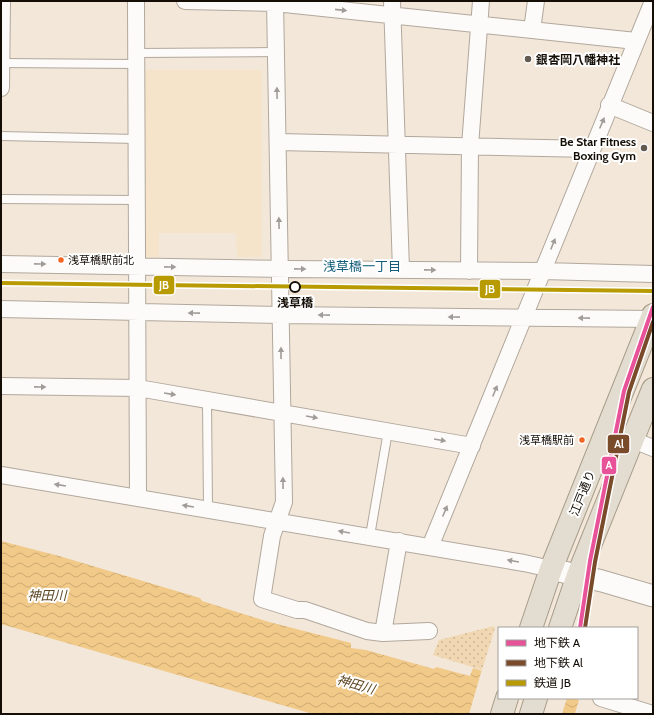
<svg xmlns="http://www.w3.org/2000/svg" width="654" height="715" viewBox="0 0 654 715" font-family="Cabin,'Noto Sans JP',sans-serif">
<defs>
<pattern id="park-dots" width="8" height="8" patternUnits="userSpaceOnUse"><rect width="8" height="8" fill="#f1d8b2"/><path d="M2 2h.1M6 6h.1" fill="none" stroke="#ceb898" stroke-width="1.8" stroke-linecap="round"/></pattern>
<pattern id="water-waves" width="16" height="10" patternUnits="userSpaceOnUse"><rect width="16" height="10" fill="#f1c988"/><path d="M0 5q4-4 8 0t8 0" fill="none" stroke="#ceab74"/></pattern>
</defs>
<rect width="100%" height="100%" fill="#f2e7d8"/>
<path fill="#f5e4ca" d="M 143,70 L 262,70 L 262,257 L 237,257 L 236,233 L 159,233 L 159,257 L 144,257 Z"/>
<path fill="url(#park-dots)" d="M 494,626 L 495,628 L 482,670 L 433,655 L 439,640 Z"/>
<path fill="url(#water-waves)" d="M 1,541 L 59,556 L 200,598 L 202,601 L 269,622 L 351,643 L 351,648 L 366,650 L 434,669 L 436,667 L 470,676 L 473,668 L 499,676 L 499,698 L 572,698 L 579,700 L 575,713 L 578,714 L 313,714 L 1,624 Z"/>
<path fill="#f2e7d8" d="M 482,669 L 499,674 L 499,698 L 567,698 L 562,714 L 469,714 Z"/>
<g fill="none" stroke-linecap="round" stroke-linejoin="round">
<g stroke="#b1a89d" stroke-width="10">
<path id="service" d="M 136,53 L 276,52
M 1,63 L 136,64
M 1,136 L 136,139
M 1,199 L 137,200
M 207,400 L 208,509
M 370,536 L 388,431"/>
</g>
<g stroke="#b1a89d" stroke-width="18">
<path id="minor" d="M 136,1 L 138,498
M 185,1 L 275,3 L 636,41
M 275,1 L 284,502 L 272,536 L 262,599 L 297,610 L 305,610 L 367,631 L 383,633 L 429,631
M 392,1 L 401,270
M 532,30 L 536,1
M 1,88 L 2,1
M 609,105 L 653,123
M 278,142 L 591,149
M 1,264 L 289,269 L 543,271 L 653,274
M 469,271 L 470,146 L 481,1
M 1,309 L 281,315 L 653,319
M 1,386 L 138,388 L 472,446
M 633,440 L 653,448
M 1,475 L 524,563 L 551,569
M 430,547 L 653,1
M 383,633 L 399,541
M 601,698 L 653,714"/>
</g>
<g stroke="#b1a89d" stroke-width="23">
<path id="tertiary" d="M 551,569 L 602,581 L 653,596"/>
</g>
<g stroke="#a89c89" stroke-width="24">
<path id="trunk" d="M 531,628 L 551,569 L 653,315
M 560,628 L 578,575 L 653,389
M 502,714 L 507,698
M 531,714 L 536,698"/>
</g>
<use href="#service" stroke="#fdfbf9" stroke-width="8"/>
<use href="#minor" stroke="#fdfbf9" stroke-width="16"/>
<use href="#tertiary" stroke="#fdfbf9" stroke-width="21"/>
<use href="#trunk" stroke="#e3dcd0" stroke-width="22"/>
<g stroke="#fff" stroke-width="7">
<path id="rail-1" d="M 1,283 L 653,291"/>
</g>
<use href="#rail-1" stroke="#b89b02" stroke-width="4"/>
<g stroke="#fff" stroke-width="7">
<path id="metro-1" d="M 580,628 L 590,561 L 624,391 L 653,307"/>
</g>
<g stroke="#fff" stroke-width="7">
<path id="metro-2" d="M 585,628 L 595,562 L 629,392 L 653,322"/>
</g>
<use href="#metro-1" stroke="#e85298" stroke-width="4"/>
<use href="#metro-2" stroke="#7a4b2a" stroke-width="4"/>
</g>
<defs><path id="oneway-solid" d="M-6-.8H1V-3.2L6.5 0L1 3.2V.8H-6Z"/></defs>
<g fill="#a09c98">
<use href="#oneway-solid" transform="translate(341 10) rotate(6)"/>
<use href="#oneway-solid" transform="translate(277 93) rotate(-91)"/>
<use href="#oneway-solid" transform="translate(602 123) rotate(-67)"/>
<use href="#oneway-solid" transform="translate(279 223) rotate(-91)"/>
<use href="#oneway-solid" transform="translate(553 244) rotate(-68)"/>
<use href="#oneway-solid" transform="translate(40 264) rotate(1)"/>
<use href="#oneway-solid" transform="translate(170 267) rotate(1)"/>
<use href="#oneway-solid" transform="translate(300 269) rotate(1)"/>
<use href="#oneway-solid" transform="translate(430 270) rotate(1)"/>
<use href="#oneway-solid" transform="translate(194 313) rotate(-179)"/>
<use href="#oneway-solid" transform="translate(324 315) rotate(-179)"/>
<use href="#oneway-solid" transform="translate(454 317) rotate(-179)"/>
<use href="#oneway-solid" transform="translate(584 318) rotate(-179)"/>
<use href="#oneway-solid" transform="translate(281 353) rotate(-90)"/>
<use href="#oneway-solid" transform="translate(40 387) rotate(1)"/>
<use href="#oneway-solid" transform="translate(495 391) rotate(-68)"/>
<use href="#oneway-solid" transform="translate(170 394) rotate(9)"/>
<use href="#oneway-solid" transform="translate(312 417) rotate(10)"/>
<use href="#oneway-solid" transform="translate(440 440) rotate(10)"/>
<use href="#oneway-solid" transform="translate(283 483) rotate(-91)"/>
<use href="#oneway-solid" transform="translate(60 485) rotate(-171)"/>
<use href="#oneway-solid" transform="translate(188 506) rotate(-171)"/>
<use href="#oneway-solid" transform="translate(445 511) rotate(-67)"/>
<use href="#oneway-solid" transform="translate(344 532) rotate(-170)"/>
<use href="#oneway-solid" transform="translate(513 561) rotate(-170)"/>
</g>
<g fill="#625a50" stroke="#fff" stroke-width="1.5">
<circle cx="528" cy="59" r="4"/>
<circle cx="644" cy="148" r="4"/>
</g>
<g fill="#f26522" stroke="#fff" stroke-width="1.5">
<circle cx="61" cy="260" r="3.5"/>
<circle cx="582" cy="440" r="3.5"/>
</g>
<circle fill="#fff" stroke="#140e06" stroke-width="2" cx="295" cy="287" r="5"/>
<g text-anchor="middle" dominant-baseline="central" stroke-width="4" stroke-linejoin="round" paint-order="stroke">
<g font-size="11" fill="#140e06" stroke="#fff" text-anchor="start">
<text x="68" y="260">浅草橋駅前北</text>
<text x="574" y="440" text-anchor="end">浅草橋駅前</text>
</g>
<g font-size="12" font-weight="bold" fill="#140e06" stroke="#fff" text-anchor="start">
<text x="536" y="59">銀杏岡八幡神社</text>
<text x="636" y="141" text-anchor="end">Be Star Fitness<tspan x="636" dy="14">Boxing Gym</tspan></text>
</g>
<g font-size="12" font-weight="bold" fill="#140e06" stroke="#fff">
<text x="295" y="302">浅草橋</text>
</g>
<g font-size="12" fill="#140e06" stroke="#fff">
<text transform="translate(582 493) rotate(-68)">江戸通り</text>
</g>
<g font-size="13" fill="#155e79" stroke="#fff">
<text x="362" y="266">浅草橋一丁目</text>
</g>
<g font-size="13" font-style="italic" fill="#5d4723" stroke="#fff">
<text x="47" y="595">神田川</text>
<text transform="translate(356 684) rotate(16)">神田川</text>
</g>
</g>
<g stroke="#fff" stroke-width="1.5">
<rect x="153" y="275" width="22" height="20" rx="4" fill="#b89b02"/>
<rect x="479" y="279" width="22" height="20" rx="4" fill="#b89b02"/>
<rect x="607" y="434" width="23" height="20" rx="4" fill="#7a4b2a"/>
<rect x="601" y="456" width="16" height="19" rx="4" fill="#e85298"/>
</g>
<g font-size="11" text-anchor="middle" font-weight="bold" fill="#fff">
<text x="164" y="289">JB</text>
<text x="490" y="293">JB</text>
<text x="619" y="448">Al</text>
<text x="609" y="469">A</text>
</g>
<rect width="654" height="715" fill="none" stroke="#140e06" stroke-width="4"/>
<rect x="498" y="627" width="140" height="72" fill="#ffffff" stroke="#a19f9b"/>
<rect x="506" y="640" width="20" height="6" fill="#e85298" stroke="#a19f9b"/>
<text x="534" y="647" font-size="12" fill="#140e06">地下鉄 A</text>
<rect x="506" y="660" width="20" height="6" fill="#7a4b2a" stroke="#a19f9b"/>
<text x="534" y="667" font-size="12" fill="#140e06">地下鉄 Al</text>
<rect x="506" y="680" width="20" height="6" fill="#b89b02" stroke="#a19f9b"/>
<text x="534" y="687" font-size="12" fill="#140e06">鉄道 JB</text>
</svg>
